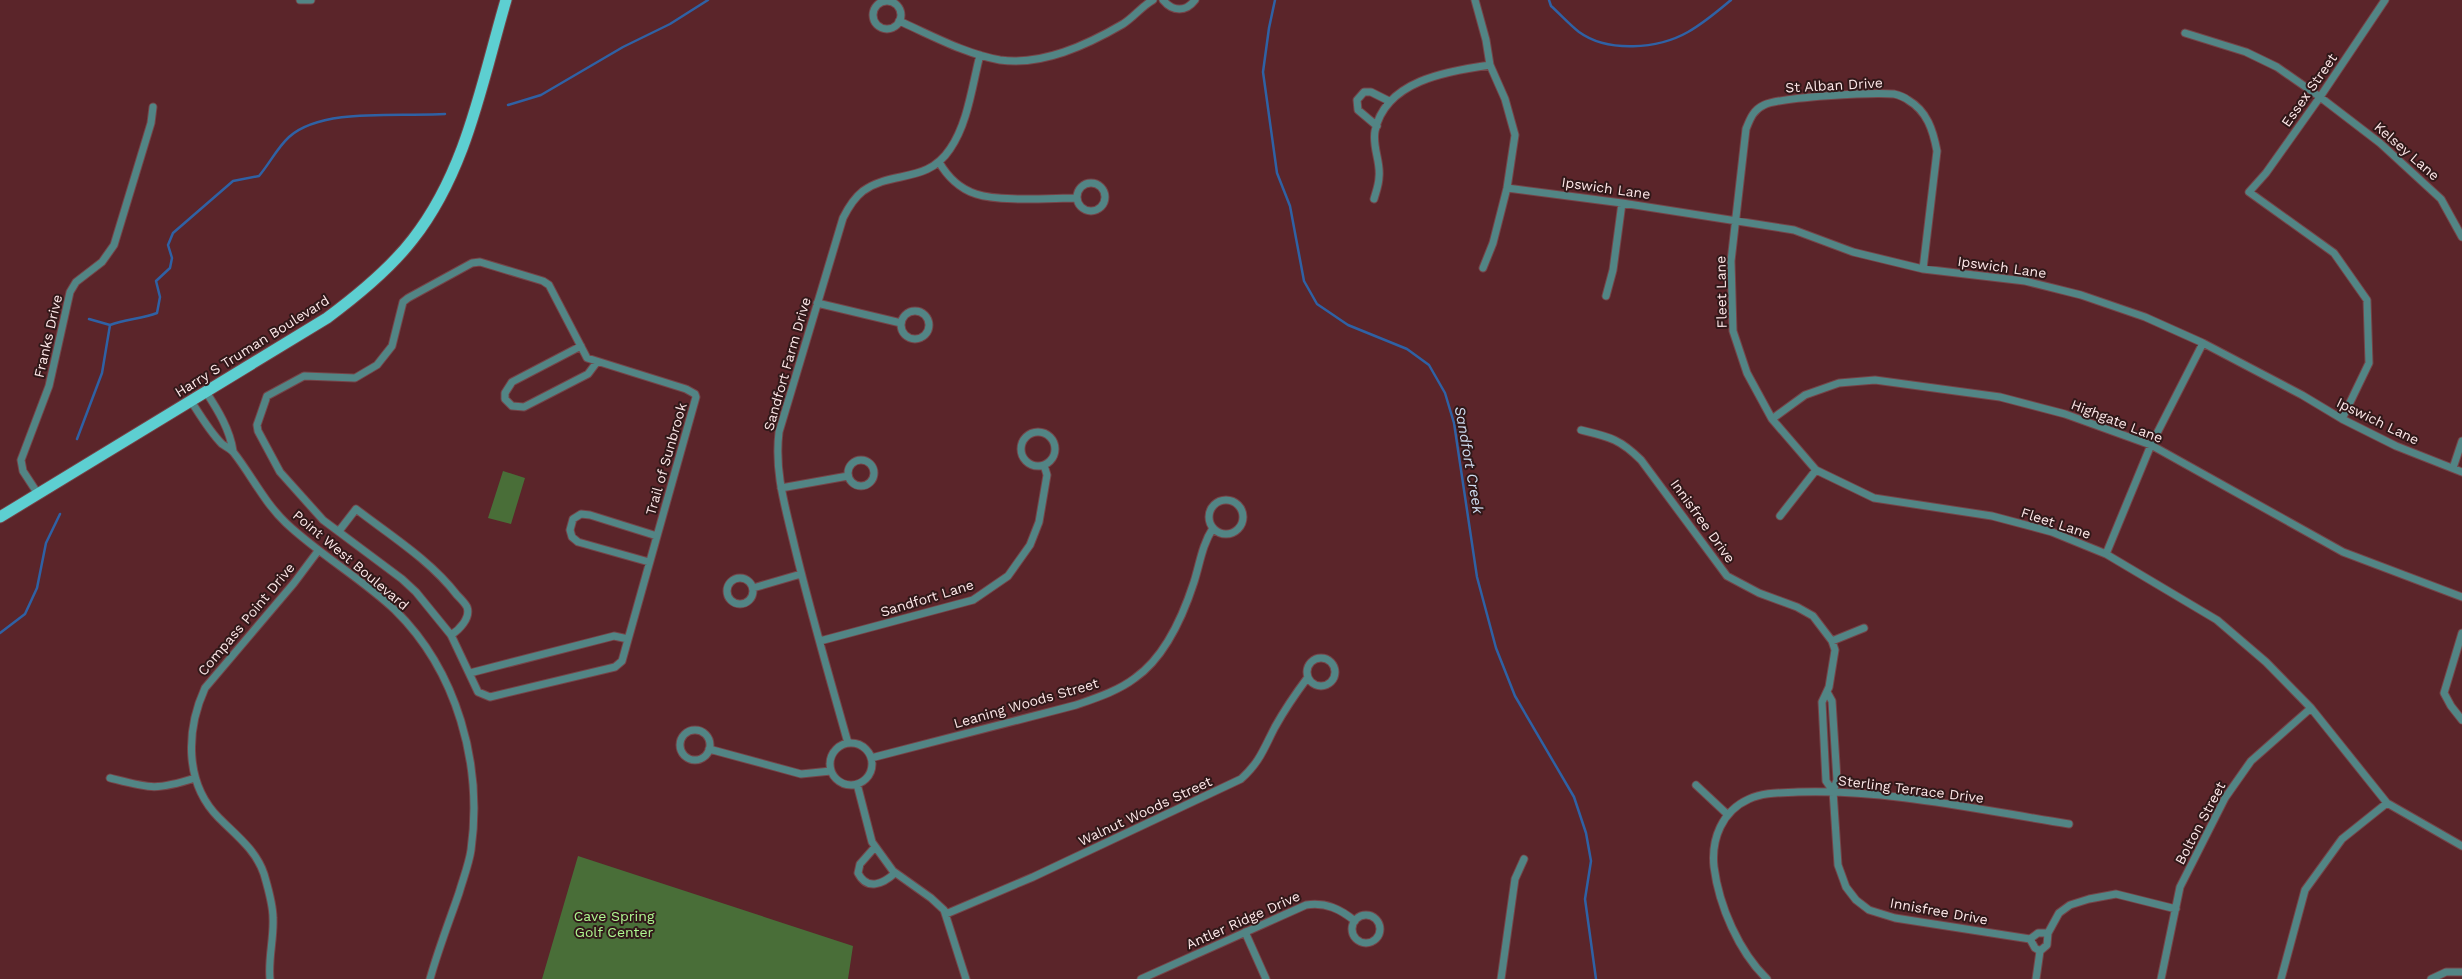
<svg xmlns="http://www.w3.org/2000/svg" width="2462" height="979" viewBox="0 0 2462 979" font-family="'Work Sans',sans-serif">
<rect width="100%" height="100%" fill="#5b252a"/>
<path fill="#496e38" d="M 503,471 L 525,478 L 511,524 L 488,518 Z
M 578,856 L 853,946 L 848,979 L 542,979 Z"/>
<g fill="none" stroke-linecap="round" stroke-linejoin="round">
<path stroke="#2f61a4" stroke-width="2.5" d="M 1275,0 L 1269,28 L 1263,72 L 1277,173 L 1290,206 L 1304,281 L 1317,304 L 1348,325 L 1407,349 L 1429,365 L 1445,393 L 1454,423 L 1477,577 L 1496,648 L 1515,696 L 1574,797 L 1586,833 L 1591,861 L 1585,899 L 1596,979
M 1549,0 L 1551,6 C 1560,14 1569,24 1579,32 C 1608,53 1658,49 1688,32 C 1704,23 1718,11 1731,0
M 508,105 L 541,95 L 623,47 L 670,24 L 708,0
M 89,319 L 110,325 C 126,319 142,319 157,313 L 160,297 L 156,281 L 170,268 L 172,258 L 168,245 L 173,233 L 233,181 L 259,176 C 270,163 277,148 289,137 C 322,107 401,117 445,114
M 77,439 L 102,373 L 110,325
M 0,633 L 25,614 L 37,588 L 46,543 L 60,514"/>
<g stroke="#754448" stroke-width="9">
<path id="street" d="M 300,0 L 311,0
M 1163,0 C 1173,12 1186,12 1195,0
M 1475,0 L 1486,40 L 1490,65 L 1505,99 L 1515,135 L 1507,188 L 1493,243 L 1483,268
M873 15a14 14 0 1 1 28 0a14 14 0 1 1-28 0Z
M 899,21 C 931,35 965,54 1000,60 C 1042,66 1087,45 1123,24 C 1134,17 1142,6 1153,0
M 2185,33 L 2246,52 L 2277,67 L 2320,97 L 2380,143 L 2441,199 L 2462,237
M 1377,126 L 1358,110 L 1357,100 L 1364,92 L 1371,92 L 1389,101
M 939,162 C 947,176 960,189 976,194 C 1000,202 1051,198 1077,198
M1077 197a14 14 0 1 1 28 0a14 14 0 1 1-28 0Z
M 1507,188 L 1622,203 L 1794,230 L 1853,252 L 1923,269 L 2025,281 L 2081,295 L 2145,317 L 2203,343 L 2302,395 L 2342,419 L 2396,446 L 2462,472
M 1374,199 C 1376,192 1379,184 1379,177 C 1381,162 1372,147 1375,131 C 1385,81 1447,71 1490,65
M 480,262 L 543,281 L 549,285 L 587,358 L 686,389 L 695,394 L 696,397 L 622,661 L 615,667 L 490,697 L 478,692 L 451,635 L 416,592 L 402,579 L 323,520 L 280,472 L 258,431 L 257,425 L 267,396 L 304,376 L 355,378 L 377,365 L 392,346 L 403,302 L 408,298 L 472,263 Z
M 1923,269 L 1937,151 C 1933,130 1927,111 1908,100 C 1904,97 1898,95 1894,94 C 1873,92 1781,97 1764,105 C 1753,110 1750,119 1746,129 L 1731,261 L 1733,331 L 1747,373 L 1772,419 L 1816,470 L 1874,498 L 1992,516 L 2052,532 L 2106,554 L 2217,620 L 2266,662 L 2311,708 L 2387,803 L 2462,846
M 1606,296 L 1613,270 L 1622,203
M 817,303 L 901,323
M901 325a14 14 0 1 1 28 0a14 14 0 1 1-28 0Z
M 581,346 L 512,382 L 505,393 L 505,399 L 512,406 L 524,407 L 588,374 L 597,362
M 206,392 C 218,410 230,430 233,451
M 191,401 C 200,415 210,432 222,444 C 226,447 231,449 234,453 C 252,476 264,502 286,523 C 320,555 361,578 395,610 C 457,671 483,764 471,850 C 469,864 463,879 459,893 C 449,922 438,950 430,979
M 1772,419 L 1805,395 L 1839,383 L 1875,380 L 2000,397 L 2065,414 L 2151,445 L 2343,552 L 2462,597
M 2342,419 L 2369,363 L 2367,300 L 2334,253 L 2249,192 L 2266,173 L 2320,97 L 2385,0
M 1581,430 C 1610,437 1620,439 1641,460 L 1727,576 L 1759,593 L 1797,607 L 1813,616 L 1832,641 L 1835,650 L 1829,687 L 1822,702 L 1826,781 L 1833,791
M1021 449a17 17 0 1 1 34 0a17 17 0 1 1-34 0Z
M848 473a13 13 0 1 1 26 0a13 13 0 1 1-26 0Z
M 2453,468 L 2462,441
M 781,488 L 848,476
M 38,494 L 23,471 L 21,460 L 49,386 L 70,292 L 76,282 L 102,262 L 114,245 L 151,123 L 153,107
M1209 517a17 17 0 1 1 34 0a17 17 0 1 1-34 0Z
M 1780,516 L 1816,470
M 339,531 L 356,509 C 391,536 430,560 457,595 C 460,598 465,603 467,607 C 471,618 459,630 451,635
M 2106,554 L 2151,445 L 2203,343
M 649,562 L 578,542 L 572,537 L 570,530 L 573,519 L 581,514 L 590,515 L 657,536
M727 591a13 13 0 1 1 26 0a13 13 0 1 1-26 0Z
M 753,588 L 801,574
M 2462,633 L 2444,693 L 2451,706 L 2462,720
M 820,641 L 973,600 L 1008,576 L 1030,545 L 1039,522 L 1047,475 L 1044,465
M 1832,641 L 1864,628
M1307 672a14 14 0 1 1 28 0a14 14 0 1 1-28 0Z
M 470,673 L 614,636 L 628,639
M 1827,692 L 1832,701 L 1837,780 L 1833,791 L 1838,865 L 1846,887 L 1856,900 L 1869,910 L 1895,918 L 2030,939 L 2035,948 L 2040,951
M680 745a15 15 0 1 1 30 0a15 15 0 1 1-30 0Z
M 848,743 C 830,679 811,614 795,548 C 786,509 774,473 779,432 L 843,218 C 848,208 854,198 863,191 C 892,170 927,184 950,149 C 968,123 972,86 980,55
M830 764a21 21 0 1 1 42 0a21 21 0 1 1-42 0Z
M 709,749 L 801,774 L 831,771
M 871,758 L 1076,705 C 1096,698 1118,691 1135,678 C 1165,657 1183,616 1194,582 C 1200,563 1202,545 1213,528
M 110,778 C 149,788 155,791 195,778
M 857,784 L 872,842 L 893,871 L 931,898 L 944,910 L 966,979
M 1696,785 L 1727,814
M 875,847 L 860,864 L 858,873 C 867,891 883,884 895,873
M 946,914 L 1033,877 L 1241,779 C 1260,762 1264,748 1275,727 C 1285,709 1296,693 1308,677
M1352 929a14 14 0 1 1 28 0a14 14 0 1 1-28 0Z
M 1245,932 L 1266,979
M 2030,939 L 2038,933 L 2048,933
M 270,979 C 268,958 274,939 273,918 C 273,904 268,888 264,874 C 256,850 236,835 219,818 C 184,783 186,730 205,688 L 294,583 L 318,551
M 1141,979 L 1306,905 C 1326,902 1340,909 1355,921
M 1501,979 L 1515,879 L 1524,859
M 1767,979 C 1739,952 1719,906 1714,867 C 1711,839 1722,811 1749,799 C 1764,792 1782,793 1798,792 C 1888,789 1980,810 2069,824
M 2036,979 L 2040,951 L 2047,945 L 2048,933 L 2059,913 L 2070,905 L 2089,899 L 2116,894 L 2176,909
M 2161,979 L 2180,887 L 2225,798 L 2251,761 L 2311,708
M 2281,979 L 2305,890 L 2342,839 L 2387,803
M 2431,979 L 2446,972 L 2462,972"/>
</g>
<g stroke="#754448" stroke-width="13">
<path id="primary" d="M 0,517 L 327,318 C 358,295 390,269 413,239 C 467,170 482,81 506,0"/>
</g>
<use href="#street" stroke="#528585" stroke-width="7"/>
<use href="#primary" stroke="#5dcfd1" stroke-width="11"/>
</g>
<g text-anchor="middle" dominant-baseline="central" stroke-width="4" stroke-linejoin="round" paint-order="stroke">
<g font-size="14" fill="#fde7e8" stroke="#311819">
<text transform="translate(1834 85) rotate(-3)">St Alban Drive</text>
<text transform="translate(2309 90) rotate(-55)">Essex Street</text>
<text transform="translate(2407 151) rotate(41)">Kelsey Lane</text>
<text transform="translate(1606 188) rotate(8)">Ipswich Lane</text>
<text transform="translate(2002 267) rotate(8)">Ipswich Lane</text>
<text transform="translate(1721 292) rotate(-91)">Fleet Lane</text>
<text transform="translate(48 336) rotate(-77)">Franks Drive</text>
<text transform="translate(252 346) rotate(-32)">Harry S Truman Boulevard</text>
<text transform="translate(787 364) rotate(-74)">Sandfort Farm Drive</text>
<text transform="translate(2117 421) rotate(21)">Highgate Lane</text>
<text transform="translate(2378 421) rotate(26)">Ipswich Lane</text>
<text transform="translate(666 459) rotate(-74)">Trail of Sunbrook</text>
<text transform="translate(1703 521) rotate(54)">Innisfree Drive</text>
<text transform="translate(2056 523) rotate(18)">Fleet Lane</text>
<text transform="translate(351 560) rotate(40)">Point West Boulevard</text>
<text transform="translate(927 598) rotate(-17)">Sandfort Lane</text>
<text transform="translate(246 619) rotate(-50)">Compass Point Drive</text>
<text transform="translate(1026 703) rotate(-16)">Leaning Woods Street</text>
<text transform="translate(1911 789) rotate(7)">Sterling Terrace Drive</text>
<text transform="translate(1145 811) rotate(-25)">Walnut Woods Street</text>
<text transform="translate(2200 823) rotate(-62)">Bolton Street</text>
<text transform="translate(1939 911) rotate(10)">Innisfree Drive</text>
<text transform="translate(1243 920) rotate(-24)">Antler Ridge Drive</text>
</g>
<g font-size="14" fill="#aff790" stroke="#311819">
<text x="614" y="916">Cave Spring<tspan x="614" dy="16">Golf Center</tspan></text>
</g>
<g font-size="15" font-style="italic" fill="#cddaee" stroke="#311819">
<text transform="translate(1469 460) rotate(80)">Sandfort Creek</text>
</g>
</g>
</svg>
